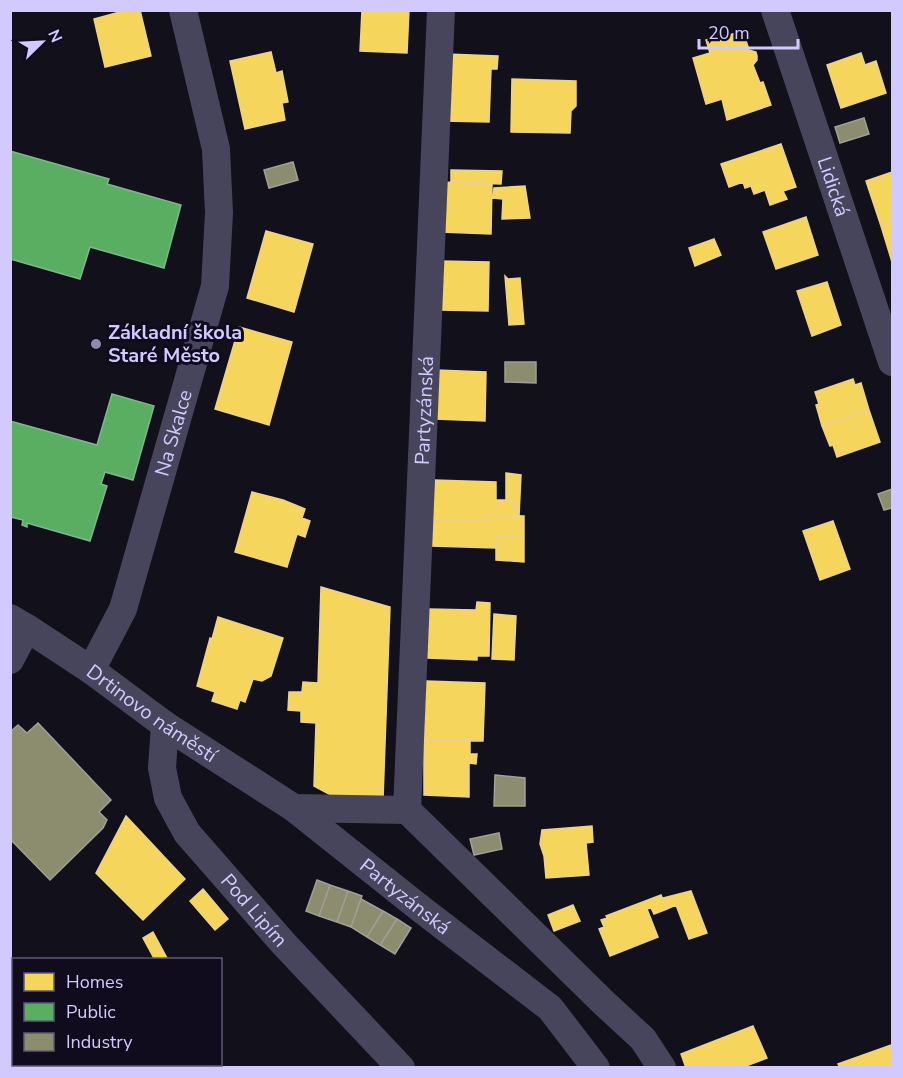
<svg xmlns="http://www.w3.org/2000/svg" width="903" height="1078" viewBox="0 0 903 1078" font-family="'Nunito Sans',sans-serif">
<rect width="100%" height="100%" fill="#12101a"/>
<path fill="#f6d55c" stroke="#ebd28d" stroke-width="1.5" d="M 127,10 L 140,10 L 151,56 L 105,67 L 94,19 Z
M 362,10 L 409,10 L 407,53 L 360,51 Z
M 743,31 L 749,50 L 756,52 L 757,56 L 757,60 L 753,65 L 760,83 L 763,82 L 771,105 L 727,120 L 722,99 L 706,104 L 693,58 L 710,53 L 706,40 L 722,35 L 722,37 Z
M 271,52 L 276,73 L 282,71 L 288,102 L 282,103 L 285,120 L 245,129 L 230,61 Z
M 861,53 L 865,65 L 876,61 L 886,93 L 841,108 L 827,65 Z
M 446,54 L 498,56 L 497,69 L 491,69 L 489,122 L 443,121 Z
M 512,79 L 576,81 L 576,106 L 571,111 L 570,133 L 511,132 Z
M 781,144 L 796,187 L 783,191 L 787,199 L 770,205 L 765,190 L 754,194 L 751,186 L 745,188 L 743,182 L 729,187 L 721,164 Z
M 451,170 L 502,171 L 501,184 L 451,182 Z
M 892,172 L 892,222 L 881,226 L 866,181 Z
M 443,182 L 492,185 L 491,234 L 441,232 Z
M 525,186 L 530,218 L 502,219 L 503,199 L 493,198 L 494,188 Z
M 806,217 L 818,255 L 776,269 L 763,232 Z
M 892,222 L 892,262 L 881,226 Z
M 266,231 L 313,244 L 294,312 L 247,298 Z
M 714,239 L 721,255 L 695,266 L 689,248 Z
M 440,261 L 489,262 L 488,311 L 438,310 Z
M 505,276 L 508,279 L 520,278 L 524,324 L 509,325 Z
M 827,282 L 841,325 L 812,336 L 797,291 Z
M 239,327 L 292,342 L 269,425 L 215,409 Z
M 436,370 L 486,372 L 485,421 L 435,419 Z
M 853,379 L 855,385 L 861,383 L 869,410 L 822,426 L 816,405 L 819,404 L 815,392 Z
M 869,410 L 880,442 L 837,457 L 833,445 L 830,446 L 822,426 Z
M 506,473 L 521,475 L 519,516 L 514,516 L 515,500 L 506,500 Z
M 434,480 L 496,482 L 496,500 L 515,500 L 514,516 L 489,515 L 489,521 L 432,520 Z
M 252,492 L 283,500 L 305,509 L 302,518 L 310,521 L 305,537 L 297,534 L 287,567 L 235,552 Z
M 489,515 L 524,516 L 524,537 L 496,536 L 495,548 L 431,546 L 432,520 L 489,521 Z
M 833,521 L 850,569 L 820,580 L 803,531 Z
M 496,536 L 524,537 L 524,562 L 496,560 Z
M 321,587 L 390,607 L 383,799 L 342,801 L 314,786 L 316,723 L 301,722 L 301,711 L 288,710 L 289,692 L 302,692 L 303,682 L 318,683 Z
M 477,602 L 490,603 L 489,656 L 477,656 L 477,660 L 427,658 L 429,609 L 476,610 Z
M 494,614 L 516,616 L 514,660 L 492,659 Z
M 218,617 L 283,638 L 271,676 L 262,681 L 253,679 L 245,702 L 240,700 L 237,709 L 212,701 L 215,692 L 197,686 L 210,638 L 212,639 Z
M 426,681 L 485,683 L 483,741 L 424,740 Z
M 424,740 L 470,741 L 470,754 L 477,754 L 476,764 L 469,763 L 469,797 L 424,795 Z
M 126,816 L 185,879 L 143,920 L 96,873 Z
M 592,826 L 593,842 L 586,843 L 589,875 L 546,878 L 544,856 L 540,844 L 542,830 Z
M 203,889 L 228,919 L 215,930 L 190,901 Z
M 691,891 L 707,933 L 689,939 L 676,905 L 667,909 L 663,898 Z
M 661,895 L 667,909 L 654,914 L 651,908 L 647,909 L 658,937 L 610,956 L 599,929 L 604,927 L 601,920 L 607,918 L 606,916 Z
M 573,905 L 580,921 L 554,931 L 548,915 Z
M 153,932 L 168,960 L 155,960 L 143,938 Z
M 753,1026 L 767,1058 L 746,1066 L 746,1068 L 686,1068 L 681,1054 Z
M 891,1045 L 892,1068 L 840,1068 L 838,1064 Z"/>
<path fill="#5aae61" stroke="#7eb690" stroke-width="1.5" d="M 10,151 L 109,179 L 107,184 L 181,205 L 164,268 L 90,247 L 80,279 L 10,259 Z
M 112,394 L 154,406 L 133,480 L 105,472 L 101,484 L 107,486 L 90,541 L 27,523 L 27,527 L 22,525 L 23,520 L 10,517 L 10,421 L 97,445 Z"/>
<path fill="#8c8c6e" stroke="#a19f99" stroke-width="1.5" d="M 864,118 L 869,134 L 840,143 L 835,127 Z
M 293,162 L 298,180 L 269,188 L 264,170 Z
M 505,362 L 536,362 L 536,383 L 505,382 Z
M 892,489 L 892,508 L 884,510 L 878,494 Z
M 38,723 L 111,800 L 99,812 L 107,820 L 103,828 L 50,880 L 10,839 L 10,732 L 18,725 L 27,733 Z
M 495,775 L 525,778 L 525,806 L 494,806 Z
M 499,833 L 502,849 L 474,855 L 470,839 Z
M 317,880 L 330,885 L 319,916 L 306,911 Z
M 330,885 L 348,891 L 337,922 L 319,916 Z
M 348,891 L 362,896 L 351,927 L 337,922 Z
M 361,899 L 383,911 L 367,937 L 351,927 Z
M 383,911 L 397,919 L 380,945 L 367,937 Z
M 397,919 L 411,928 L 395,954 L 380,945 Z"/>
<g fill="none" stroke-linecap="round" stroke-linejoin="round">
<g stroke="#47455b" stroke-width="28">
<path id="s1" d="M 775,10 L 892,362"/>
<path id="s2" d="M 10,618 L 27,628 L 91,670 L 165,725 L 294,808 L 421,909 L 550,1008 L 596,1068"/>
<path d="M 10,660 L 27,628"/>
<path id="s3" d="M 91,670 L 123,609 L 215,286 L 219,213 L 216,149 L 183,10"/>
<path id="s4" d="M 165,725 L 162,768 L 168,798 L 187,833 L 284,944 L 401,1068"/>
<path id="s5" d="M 294,808 L 407,810 L 441,10"/>
<path d="M 407,810 L 604,1003 L 643,1039 L 662,1068"/>
</g>
</g>
<circle fill="#8f89ae" stroke="#100c1e" stroke-width="2" cx="96" cy="344" r="6"/>
<g text-anchor="middle" dominant-baseline="central" stroke-width="6" stroke-linejoin="round" paint-order="stroke">
<g font-size="20" fill="#d2cafe" stroke="#100c1e">
<text stroke="none"><textPath href="#s1" startOffset="186">Lidická</textPath></text>
<text stroke="none"><textPath href="#s5" startOffset="513">Partyzánská</textPath></text>
<text stroke="none"><textPath href="#s3" startOffset="252">Na Skalce</textPath></text>
<text stroke="none"><textPath href="#s2" startOffset="171">Drtinovo náměstí</textPath></text>
<text stroke="none"><textPath href="#s2" startOffset="484">Partyzánská</textPath></text>
<text stroke="none"><textPath href="#s4" startOffset="216">Pod Lipím</textPath></text>
</g>
<g font-size="20" font-weight="bold" fill="#d2cafe" stroke="#100c1e" text-anchor="start">
<text x="108" y="332">Základní škola<tspan x="108" dy="23">Staré Město</tspan></text>
</g>
</g>
<rect width="903" height="1078" fill="none" stroke="#d2cafe" stroke-width="24"/>
<rect x="12" y="958" width="210" height="108" fill="#100c1e" stroke="#5e5878" stroke-width="1.5"/>
<rect x="24" y="973" width="30" height="18" fill="#f6d55c" stroke="#5e5878" stroke-width="1.5"/>
<text x="66" y="988" font-size="18" fill="#d2cafe">Homes</text>
<rect x="24" y="1003" width="30" height="18" fill="#5aae61" stroke="#5e5878" stroke-width="1.5"/>
<text x="66" y="1018" font-size="18" fill="#d2cafe">Public</text>
<rect x="24" y="1033" width="30" height="18" fill="#8c8c6e" stroke="#5e5878" stroke-width="1.5"/>
<text x="66" y="1048" font-size="18" fill="#d2cafe">Industry</text>
<g transform="translate(42 42) rotate(66)" stroke="#100c1e" stroke-width="4.5" paint-order="stroke">
<path d="M0-4.5L10 22L0 15L-10 22Z" fill="#d2cafe"/>
<text y="-9" font-size="16" font-weight="bold" text-anchor="middle" fill="#d2cafe">N</text>
</g>
<path d="M699 39v9h99v-9" fill="none" stroke="#d2cafe" stroke-width="3"/>
<text x="708" y="39" font-size="18" fill="#d2cafe" stroke="#100c1e" stroke-width="4.5" paint-order="stroke">20 m</text>
</svg>
